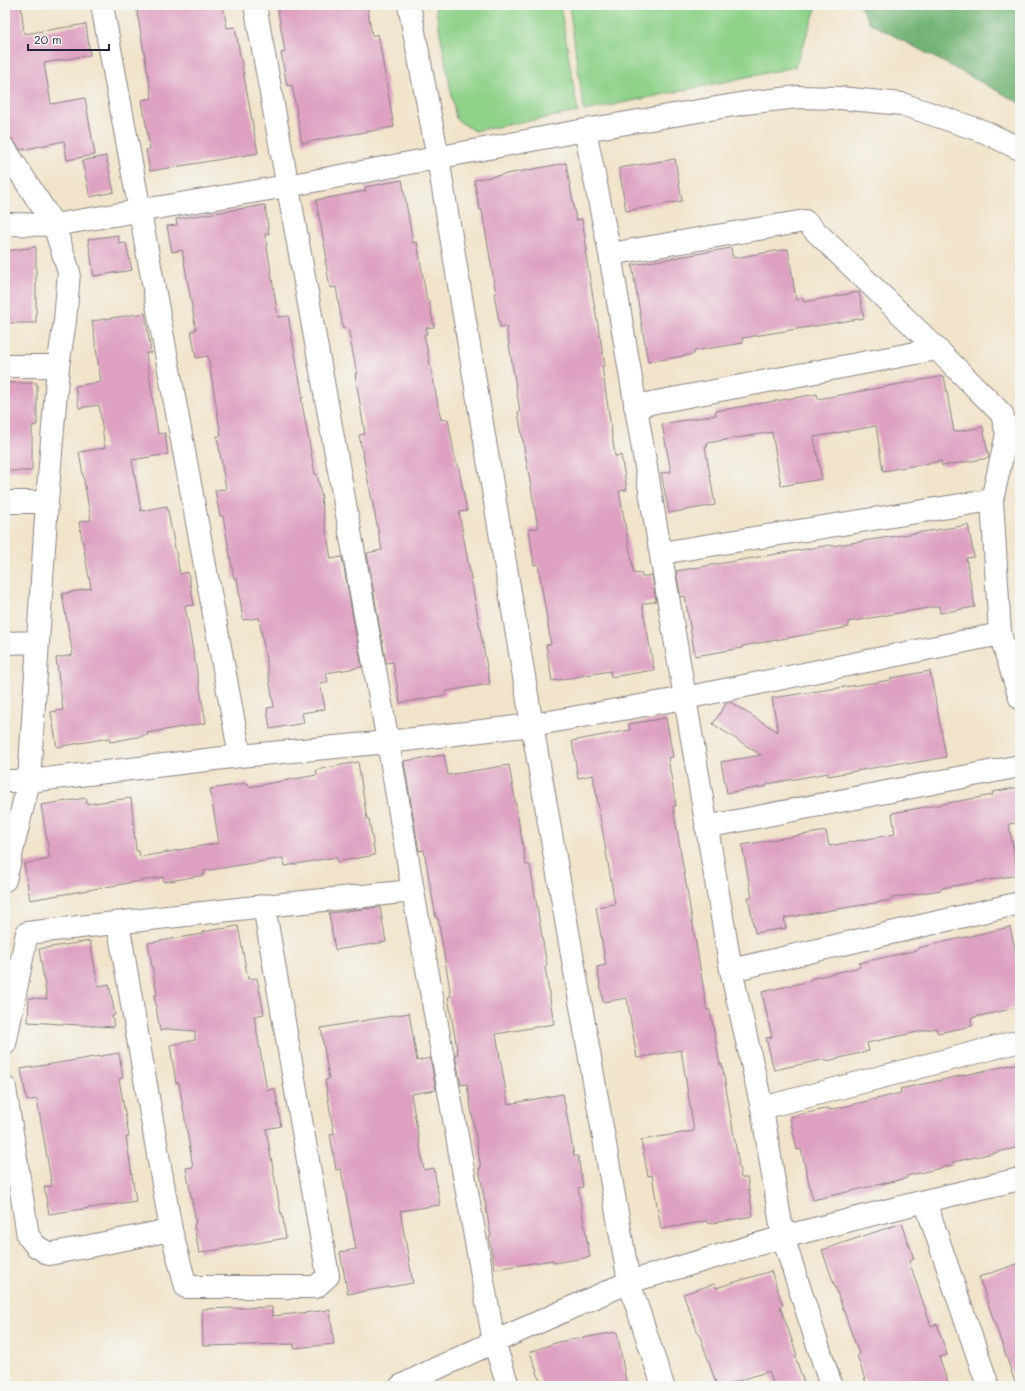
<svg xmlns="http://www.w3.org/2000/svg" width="1025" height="1391" viewBox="0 0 1025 1391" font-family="Mali,sans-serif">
<rect width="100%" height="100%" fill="#f6f6f2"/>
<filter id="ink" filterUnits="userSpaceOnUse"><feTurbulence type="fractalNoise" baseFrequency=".025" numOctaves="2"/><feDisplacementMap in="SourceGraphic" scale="8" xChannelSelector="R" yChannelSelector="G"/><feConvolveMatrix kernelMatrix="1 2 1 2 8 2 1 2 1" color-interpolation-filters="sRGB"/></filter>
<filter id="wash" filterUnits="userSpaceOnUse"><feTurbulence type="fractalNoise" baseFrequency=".012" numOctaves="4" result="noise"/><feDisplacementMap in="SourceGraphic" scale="16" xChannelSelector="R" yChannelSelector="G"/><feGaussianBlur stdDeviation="0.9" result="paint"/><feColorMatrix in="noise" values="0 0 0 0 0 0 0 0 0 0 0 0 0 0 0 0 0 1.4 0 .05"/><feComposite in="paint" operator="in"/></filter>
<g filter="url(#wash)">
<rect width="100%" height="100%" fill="#f1e4cb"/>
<path fill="#8fd28a" stroke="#587a62" d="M 435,5 L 560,5 L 578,112 L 474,131 L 456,119 Z
M 569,5 L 815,5 L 816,9 L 795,67 L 584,111 Z"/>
<path fill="#73b476" stroke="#4a6b58" d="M 859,5 L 1020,5 L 1020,103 L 870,23 Z"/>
<g id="blocks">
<path fill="#dea1c2" d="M 5,5 L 21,5 L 24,34 L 86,24 L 90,55 L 44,63 L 51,104 L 85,98 L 95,155 L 67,160 L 64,141 L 21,150 L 11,138 L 5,137 Z
M 136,5 L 223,5 L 227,28 L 235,27 L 258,153 L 150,171 L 146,150 L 150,149 L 142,100 L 152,98 Z
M 277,5 L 367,5 L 372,36 L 378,34 L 394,127 L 302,143 L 292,85 L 287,86 L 281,53 L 285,52 Z
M 106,156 L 114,192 L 90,197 L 82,161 Z
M 675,159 L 682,201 L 626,211 L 619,168 Z
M 566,163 L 576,220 L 582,219 L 587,251 L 585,251 L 605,366 L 602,366 L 615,456 L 621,455 L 627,490 L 619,491 L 634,574 L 641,573 L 642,577 L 652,575 L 656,601 L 642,604 L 654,670 L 611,677 L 610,671 L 552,681 L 546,645 L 551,644 L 538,564 L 534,565 L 529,529 L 538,528 L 518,412 L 520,411 L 506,326 L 500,327 L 494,294 L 496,294 L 482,210 L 480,210 L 474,180 Z
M 402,180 L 413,243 L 417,242 L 427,301 L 429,301 L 434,327 L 426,328 L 427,334 L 424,334 L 441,420 L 448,419 L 456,464 L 458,464 L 467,511 L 459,512 L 490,684 L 446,691 L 446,695 L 400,703 L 393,662 L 386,663 L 367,553 L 382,550 L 359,435 L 365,434 L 355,374 L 357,374 L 348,328 L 343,329 L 336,287 L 330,288 L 325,259 L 327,259 L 316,200 L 366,191 L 365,187 Z
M 265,205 L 269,234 L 265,234 L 278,317 L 288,316 L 303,398 L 301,398 L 315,474 L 317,474 L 322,499 L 321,499 L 331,559 L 342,557 L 362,667 L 326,673 L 328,682 L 320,683 L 325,709 L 302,713 L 304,723 L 270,729 L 267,708 L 274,707 L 259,618 L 243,620 L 237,578 L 234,579 L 223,516 L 220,516 L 215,490 L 226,489 L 217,436 L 221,436 L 208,356 L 196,358 L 191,331 L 196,330 L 182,250 L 172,252 L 167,226 L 177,225 L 176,219 Z
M 118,235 L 119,244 L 126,243 L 132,270 L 94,276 L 88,239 Z
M 36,247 L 36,323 L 5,323 L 5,251 Z
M 731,248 L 733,258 L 788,249 L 796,300 L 803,298 L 804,302 L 859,292 L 864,318 L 742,338 L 743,343 L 694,351 L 694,354 L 648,362 L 632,265 Z
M 145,313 L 151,353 L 146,353 L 158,434 L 165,433 L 168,454 L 132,460 L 141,511 L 167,506 L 180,574 L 188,572 L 194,605 L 185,606 L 206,723 L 147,733 L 148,735 L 110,742 L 109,738 L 57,747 L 51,712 L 63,710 L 56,658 L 73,655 L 62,594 L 91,588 L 79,522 L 91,520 L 79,452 L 105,448 L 99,405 L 79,408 L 75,386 L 101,382 L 92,321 Z
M 944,376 L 954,432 L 983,427 L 989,458 L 942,466 L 941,461 L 883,471 L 876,426 L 814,437 L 822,479 L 781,486 L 772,432 L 707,443 L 708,446 L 705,446 L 715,505 L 669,513 L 661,473 L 671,472 L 662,424 L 716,415 L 715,411 L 817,394 L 818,399 Z
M 5,383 L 37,383 L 37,425 L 32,426 L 32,471 L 5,471 Z
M 968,525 L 974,557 L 966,558 L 975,607 L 940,613 L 939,606 L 848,622 L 849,627 L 742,646 L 742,648 L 695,656 L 685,596 L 681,597 L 676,571 L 830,545 L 831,546 Z
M 930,671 L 946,757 L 907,764 L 906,762 L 828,776 L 828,773 L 767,784 L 767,786 L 727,793 L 721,762 L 761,755 L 713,724 L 727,702 L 730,702 L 778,732 L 772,698 L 891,680 L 891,678 Z
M 666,718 L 673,757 L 668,758 L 676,806 L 673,806 L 707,1010 L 710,1010 L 720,1065 L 722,1064 L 741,1178 L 747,1178 L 753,1216 L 708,1224 L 707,1221 L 661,1229 L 652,1175 L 648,1176 L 641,1140 L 694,1131 L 681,1050 L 637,1058 L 627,998 L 603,1002 L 597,967 L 606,965 L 596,907 L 615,904 L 593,775 L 578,778 L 572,741 L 630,730 L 629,724 Z
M 444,755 L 448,775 L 509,765 L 526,865 L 530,865 L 547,966 L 545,967 L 554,1024 L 496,1034 L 508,1104 L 563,1094 L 574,1156 L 578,1156 L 583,1187 L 578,1188 L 590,1257 L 554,1263 L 553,1260 L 495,1269 L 489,1237 L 491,1237 L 479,1168 L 481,1168 L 467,1084 L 461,1085 L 455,1054 L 458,1054 L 448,997 L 451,996 L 438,918 L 436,918 L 424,850 L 419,851 L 404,761 Z
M 358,762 L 367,819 L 369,819 L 375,855 L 337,862 L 336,857 L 285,866 L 283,858 L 204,871 L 204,875 L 164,882 L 163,877 L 30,900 L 24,864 L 50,859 L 41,805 L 86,798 L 87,804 L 131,798 L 136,851 L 139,851 L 140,857 L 219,843 L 210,789 L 248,783 L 249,787 L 317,775 L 316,770 Z
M 1020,787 L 1020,822 L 1009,824 L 1018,875 L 941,888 L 941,890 L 892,898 L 892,900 L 784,918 L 786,928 L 755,933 L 748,897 L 752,897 L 742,845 L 826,831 L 829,846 L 895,834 L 892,813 L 993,795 L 992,792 Z
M 380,907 L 386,942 L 335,950 L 329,913 Z
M 238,926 L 248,979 L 257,978 L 264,1014 L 254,1016 L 267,1090 L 275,1089 L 281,1126 L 266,1129 L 281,1214 L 282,1213 L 286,1238 L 199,1253 L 194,1224 L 196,1223 L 186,1168 L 193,1167 L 179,1083 L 176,1083 L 170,1045 L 195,1040 L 195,1031 L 167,1029 L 160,1031 L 154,995 L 157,995 L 148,943 L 202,934 L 202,932 Z
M 1010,927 L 1020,970 L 1020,1007 L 971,1018 L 972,1026 L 938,1033 L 936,1028 L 867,1043 L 869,1051 L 827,1061 L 826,1059 L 774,1070 L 766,1038 L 772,1037 L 762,992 L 810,981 L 810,979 L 860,967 L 859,963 L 918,950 L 918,948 Z
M 90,941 L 98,986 L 109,984 L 115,1015 L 112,1016 L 114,1027 L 28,1022 L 29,998 L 47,999 L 39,949 Z
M 409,1013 L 417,1061 L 430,1058 L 436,1090 L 411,1094 L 424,1170 L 434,1168 L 440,1205 L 400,1211 L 413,1283 L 348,1294 L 340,1252 L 356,1249 L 341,1169 L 336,1170 L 330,1134 L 334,1134 L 325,1080 L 329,1079 L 321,1028 Z
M 119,1053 L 123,1078 L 119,1079 L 129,1137 L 126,1137 L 136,1201 L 49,1214 L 44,1187 L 52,1186 L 37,1099 L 27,1101 L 21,1069 Z
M 1020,1063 L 1020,1147 L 953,1162 L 953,1165 L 907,1176 L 907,1178 L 813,1200 L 801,1149 L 797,1150 L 790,1117 L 829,1108 L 830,1110 L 901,1093 L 900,1089 Z
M 902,1223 L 914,1259 L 909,1261 L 931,1326 L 937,1324 L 947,1355 L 939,1357 L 949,1386 L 867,1386 L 857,1355 L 859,1354 L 822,1250 Z
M 1020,1263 L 1020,1384 L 1016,1385 L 979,1277 Z
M 771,1271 L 783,1305 L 780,1306 L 797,1355 L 795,1356 L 805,1386 L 774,1386 L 769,1371 L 723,1386 L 717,1386 L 699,1333 L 698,1333 L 683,1294 L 714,1284 L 716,1288 Z
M 272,1307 L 272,1316 L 330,1310 L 334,1344 L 294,1348 L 294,1344 L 203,1346 L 202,1309 Z
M 617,1332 L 627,1386 L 542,1386 L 530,1352 L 558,1342 Z"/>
</g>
</g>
<g filter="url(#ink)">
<use href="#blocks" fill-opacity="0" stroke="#8a8383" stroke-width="1"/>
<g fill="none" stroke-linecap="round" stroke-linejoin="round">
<g stroke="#8a8383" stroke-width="24">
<path id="minor" d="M 102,5 L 240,756
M 255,5 L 388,742 L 413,891 L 494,1342 L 508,1386
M 585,130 L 610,254 L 731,970 L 762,1108 L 783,1237 L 831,1386
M 5,149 L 54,225 L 69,272 L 65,321 L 58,366 L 47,502 L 29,781 L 5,880
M 5,224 L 54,225 L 287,186 L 585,130 L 746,103 L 798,97 L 840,98 L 902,104 L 985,132 L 1020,149
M 610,254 L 805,221 L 937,349 L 1002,414 L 1007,434 L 992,500 L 1000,634 L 1020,698
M 5,366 L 58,366
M 635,406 L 937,349
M 5,502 L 47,502
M 661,553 L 992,500
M 5,643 L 38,642
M 5,781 L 29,781 L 240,756 L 388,742 L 532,725 L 685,698 L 1000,634
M 706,827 L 1020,766
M 118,923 L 171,1230 L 186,1287 L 316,1287 L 328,1276 L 264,906
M 731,970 L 1020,903
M 5,1044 L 27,933 L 264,906 L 413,891
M 5,1088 L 28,1236 L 36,1246 L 49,1254 L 171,1230
M 762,1108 L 1020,1041
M 925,1201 L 988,1386
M 494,1342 L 629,1282 L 783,1237 L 925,1201 L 1020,1179"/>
</g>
<g stroke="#8a8383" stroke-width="24">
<path id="tertiary" d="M 409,5 L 438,158 L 532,725 L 629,1282 L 663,1386
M 401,1386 L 435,1369 L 494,1342"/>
</g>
<use href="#minor" stroke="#fff" stroke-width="22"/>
<use href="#tertiary" stroke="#fff" stroke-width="22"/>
</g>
</g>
<rect width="1025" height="1391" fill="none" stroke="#f6f6f2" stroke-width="20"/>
<path d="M28 44v6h81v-6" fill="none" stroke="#22223b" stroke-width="2"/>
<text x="34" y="44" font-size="12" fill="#22223b" stroke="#f6f6f2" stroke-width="3" paint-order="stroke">20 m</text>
</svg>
